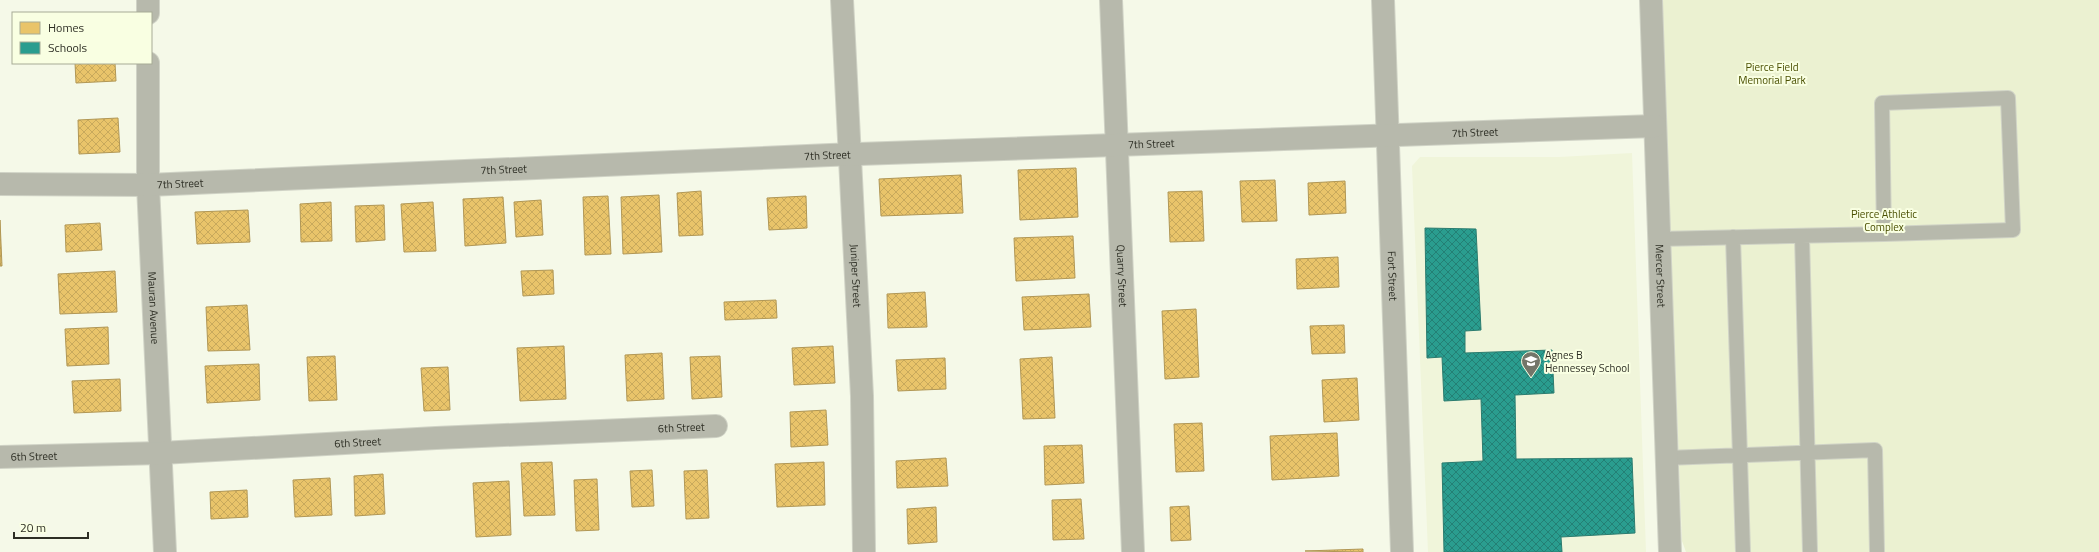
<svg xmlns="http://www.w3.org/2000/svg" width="2099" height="552" viewBox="0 0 2099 552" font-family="'Titillium Web',sans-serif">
<defs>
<pattern id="homes-cross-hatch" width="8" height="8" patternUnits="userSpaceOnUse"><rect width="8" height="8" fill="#e9c46a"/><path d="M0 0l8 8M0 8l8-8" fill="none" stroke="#c8a95c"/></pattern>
<pattern id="schools-cross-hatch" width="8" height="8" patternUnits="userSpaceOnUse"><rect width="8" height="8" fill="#2a9d8f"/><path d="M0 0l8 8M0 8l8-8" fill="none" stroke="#248075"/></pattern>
</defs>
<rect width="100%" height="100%" fill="#f5f9e8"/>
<path fill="#f0f5da" d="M 1632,153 L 1646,552 L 1428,552 L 1412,166 L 1420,157 L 1559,157 Z"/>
<path fill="#ebf1d1" d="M 1661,0 L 2099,0 L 2099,552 L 1686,552 L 1682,541 Z"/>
<path fill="url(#homes-cross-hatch)" stroke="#b19755" d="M 75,63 L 115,63 L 116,81 L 76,83 Z
M 118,118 L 120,152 L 79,154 L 78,120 Z
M 1076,168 L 1078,217 L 1020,220 L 1018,170 Z
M 961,175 L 963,213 L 881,216 L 879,179 Z
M 1275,180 L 1277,221 L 1242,222 L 1240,181 Z
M 1345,181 L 1346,213 L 1309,215 L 1308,183 Z
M 701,191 L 703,235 L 679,236 L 677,193 Z
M 1202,191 L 1204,241 L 1170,242 L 1168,192 Z
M 659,195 L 662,252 L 623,254 L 621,197 Z
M 608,196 L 611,254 L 585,255 L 583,197 Z
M 806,196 L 807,228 L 769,230 L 767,198 Z
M 503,197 L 506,243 L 465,246 L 463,199 Z
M 541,200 L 543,235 L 516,237 L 514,202 Z
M 331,202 L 332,241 L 301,242 L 300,204 Z
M 433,202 L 436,251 L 404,252 L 401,204 Z
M 384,205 L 385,240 L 356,242 L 355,206 Z
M 248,210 L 250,242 L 197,244 L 195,212 Z
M 0,220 L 2,266 L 0,266 Z
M 100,223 L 102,250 L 66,252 L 65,225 Z
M 1073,236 L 1075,278 L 1016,281 L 1014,238 Z
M 1338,257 L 1339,287 L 1297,289 L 1296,259 Z
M 553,270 L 554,294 L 523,296 L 521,271 Z
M 115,271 L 117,312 L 60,314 L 58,274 Z
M 925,292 L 927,327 L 888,328 L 887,294 Z
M 1089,294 L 1091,327 L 1024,330 L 1022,297 Z
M 776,300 L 777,318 L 725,320 L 724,302 Z
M 247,305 L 250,350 L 208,351 L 206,307 Z
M 1196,309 L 1199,377 L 1165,379 L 1162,311 Z
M 1344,325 L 1345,353 L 1312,354 L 1310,326 Z
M 108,327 L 109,364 L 67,366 L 65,329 Z
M 564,346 L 566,399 L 520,401 L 517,348 Z
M 833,346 L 835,383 L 794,385 L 792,348 Z
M 662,353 L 664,399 L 627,401 L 625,355 Z
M 335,356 L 337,400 L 309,401 L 307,357 Z
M 720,356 L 722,397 L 692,399 L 690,357 Z
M 1052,357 L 1055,418 L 1023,419 L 1020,359 Z
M 945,358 L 946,389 L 898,391 L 896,360 Z
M 259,364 L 260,400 L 207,403 L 205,366 Z
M 448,367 L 450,410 L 424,411 L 421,368 Z
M 1357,378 L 1359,420 L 1324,422 L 1322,380 Z
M 120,379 L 121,411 L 74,413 L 72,381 Z
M 826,410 L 828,445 L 791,447 L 790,412 Z
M 1202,423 L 1204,471 L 1176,472 L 1174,424 Z
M 1337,433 L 1339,476 L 1272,480 L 1270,436 Z
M 1082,445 L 1084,483 L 1045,485 L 1044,446 Z
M 946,458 L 948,486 L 897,488 L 896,461 Z
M 552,462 L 555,515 L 524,516 L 521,463 Z
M 824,462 L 825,505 L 777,507 L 775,464 Z
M 652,470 L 654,506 L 632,507 L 630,471 Z
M 707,470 L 709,518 L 686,519 L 684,471 Z
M 383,474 L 385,514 L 355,516 L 354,476 Z
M 330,478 L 332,515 L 295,517 L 293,480 Z
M 597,479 L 599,530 L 576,531 L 574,480 Z
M 509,481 L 511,535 L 476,537 L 473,483 Z
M 247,490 L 248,517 L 211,519 L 210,492 Z
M 1081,499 L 1084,539 L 1053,540 L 1052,500 Z
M 1189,506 L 1191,540 L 1171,541 L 1170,507 Z
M 936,507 L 937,542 L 908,544 L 907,509 Z
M 1363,549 L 1363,552 L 1305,551 Z"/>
<path fill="url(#schools-cross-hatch)" stroke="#2b7c6f" d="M 1425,228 L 1476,229 L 1481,330 L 1465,331 L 1465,353 L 1552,350 L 1554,393 L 1515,395 L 1516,459 L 1632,458 L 1635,533 L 1561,537 L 1562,552 L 1444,552 L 1442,463 L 1483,461 L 1481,399 L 1444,401 L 1442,357 L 1427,358 Z"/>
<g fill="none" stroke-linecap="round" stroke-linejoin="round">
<g stroke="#d0d3c6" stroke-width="16">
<path id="service" d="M 1802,236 L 1810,552
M 1733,237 L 1743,552
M 1659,239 L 1884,234 L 1882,103 L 2008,98 L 2013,230 L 1884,234
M 1666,458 L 1875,450 L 1877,552"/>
</g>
<g stroke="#d0d3c6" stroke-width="24">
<g id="minor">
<path id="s1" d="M 842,0 L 862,396 L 864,552"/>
<path id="s2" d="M 1111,0 L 1133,552"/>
<path id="s3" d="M 1383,0 L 1402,552"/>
<path id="s4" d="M 1651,0 L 1670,552"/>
<path d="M 148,13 L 148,0"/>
<path id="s5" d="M 148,63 L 148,185 L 165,552"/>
<path id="s6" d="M 0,184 L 148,185 L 830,155 L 1655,126"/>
<path id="s7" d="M 0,457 L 161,453 L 436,438 L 716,426"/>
</g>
</g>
<use href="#service" stroke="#b7b9ac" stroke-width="14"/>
<use href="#minor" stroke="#b7b9ac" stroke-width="22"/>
</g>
<defs>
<g id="school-pin" transform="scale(1)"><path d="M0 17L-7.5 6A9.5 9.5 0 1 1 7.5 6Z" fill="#737569" stroke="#f9ffe2"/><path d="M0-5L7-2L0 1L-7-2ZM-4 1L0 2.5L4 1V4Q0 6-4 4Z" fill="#fff"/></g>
</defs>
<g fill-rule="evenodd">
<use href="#school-pin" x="1531" y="361"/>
</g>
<g text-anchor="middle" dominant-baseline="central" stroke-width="4" stroke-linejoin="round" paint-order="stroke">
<g font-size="11" fill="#4b5103" stroke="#f9ffe2">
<text x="1772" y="67">Pierce Field<tspan x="1772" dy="13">Memorial Park</tspan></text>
<text x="1884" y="214">Pierce Athletic<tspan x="1884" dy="13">Complex</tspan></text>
</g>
<g font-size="11" fill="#2d2e24" stroke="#f9ffe2">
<text stroke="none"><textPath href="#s6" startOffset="1476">7th Street</textPath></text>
<text stroke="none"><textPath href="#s6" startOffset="1152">7th Street</textPath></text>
<text stroke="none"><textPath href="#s6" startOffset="828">7th Street</textPath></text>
<text stroke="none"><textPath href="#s6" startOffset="504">7th Street</textPath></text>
<text stroke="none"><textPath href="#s6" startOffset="180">7th Street</textPath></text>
<text stroke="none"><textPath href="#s1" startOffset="276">Juniper Street</textPath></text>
<text stroke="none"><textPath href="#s2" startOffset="276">Quarry Street</textPath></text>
<text stroke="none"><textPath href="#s3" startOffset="276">Fort Street</textPath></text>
<text stroke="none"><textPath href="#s4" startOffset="276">Mercer Street</textPath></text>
<text stroke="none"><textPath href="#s5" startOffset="245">Mauran Avenue</textPath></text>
<text stroke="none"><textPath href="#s7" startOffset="682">6th Street</textPath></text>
<text stroke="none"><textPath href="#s7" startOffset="358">6th Street</textPath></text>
<text stroke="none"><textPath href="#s7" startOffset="34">6th Street</textPath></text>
</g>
<g font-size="11" fill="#2d2e24" stroke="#f9ffe2" text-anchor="start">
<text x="1545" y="355">Agnes B<tspan x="1545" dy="13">Hennessey School</tspan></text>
</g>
</g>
<rect x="12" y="12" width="140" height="52" fill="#f9ffe2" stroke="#a7ab96"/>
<rect x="20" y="22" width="20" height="12" fill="#e9c46a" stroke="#a7ab96"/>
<text x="48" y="32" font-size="12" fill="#2d2e24">Homes</text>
<rect x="20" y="42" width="20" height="12" fill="#2a9d8f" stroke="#a7ab96"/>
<text x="48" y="52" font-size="12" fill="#2d2e24">Schools</text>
<path d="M14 532v6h74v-6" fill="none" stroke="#2d2e24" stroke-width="2"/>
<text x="20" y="532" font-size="12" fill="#2d2e24" stroke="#f9ffe2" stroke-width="3" paint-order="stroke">20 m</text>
</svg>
